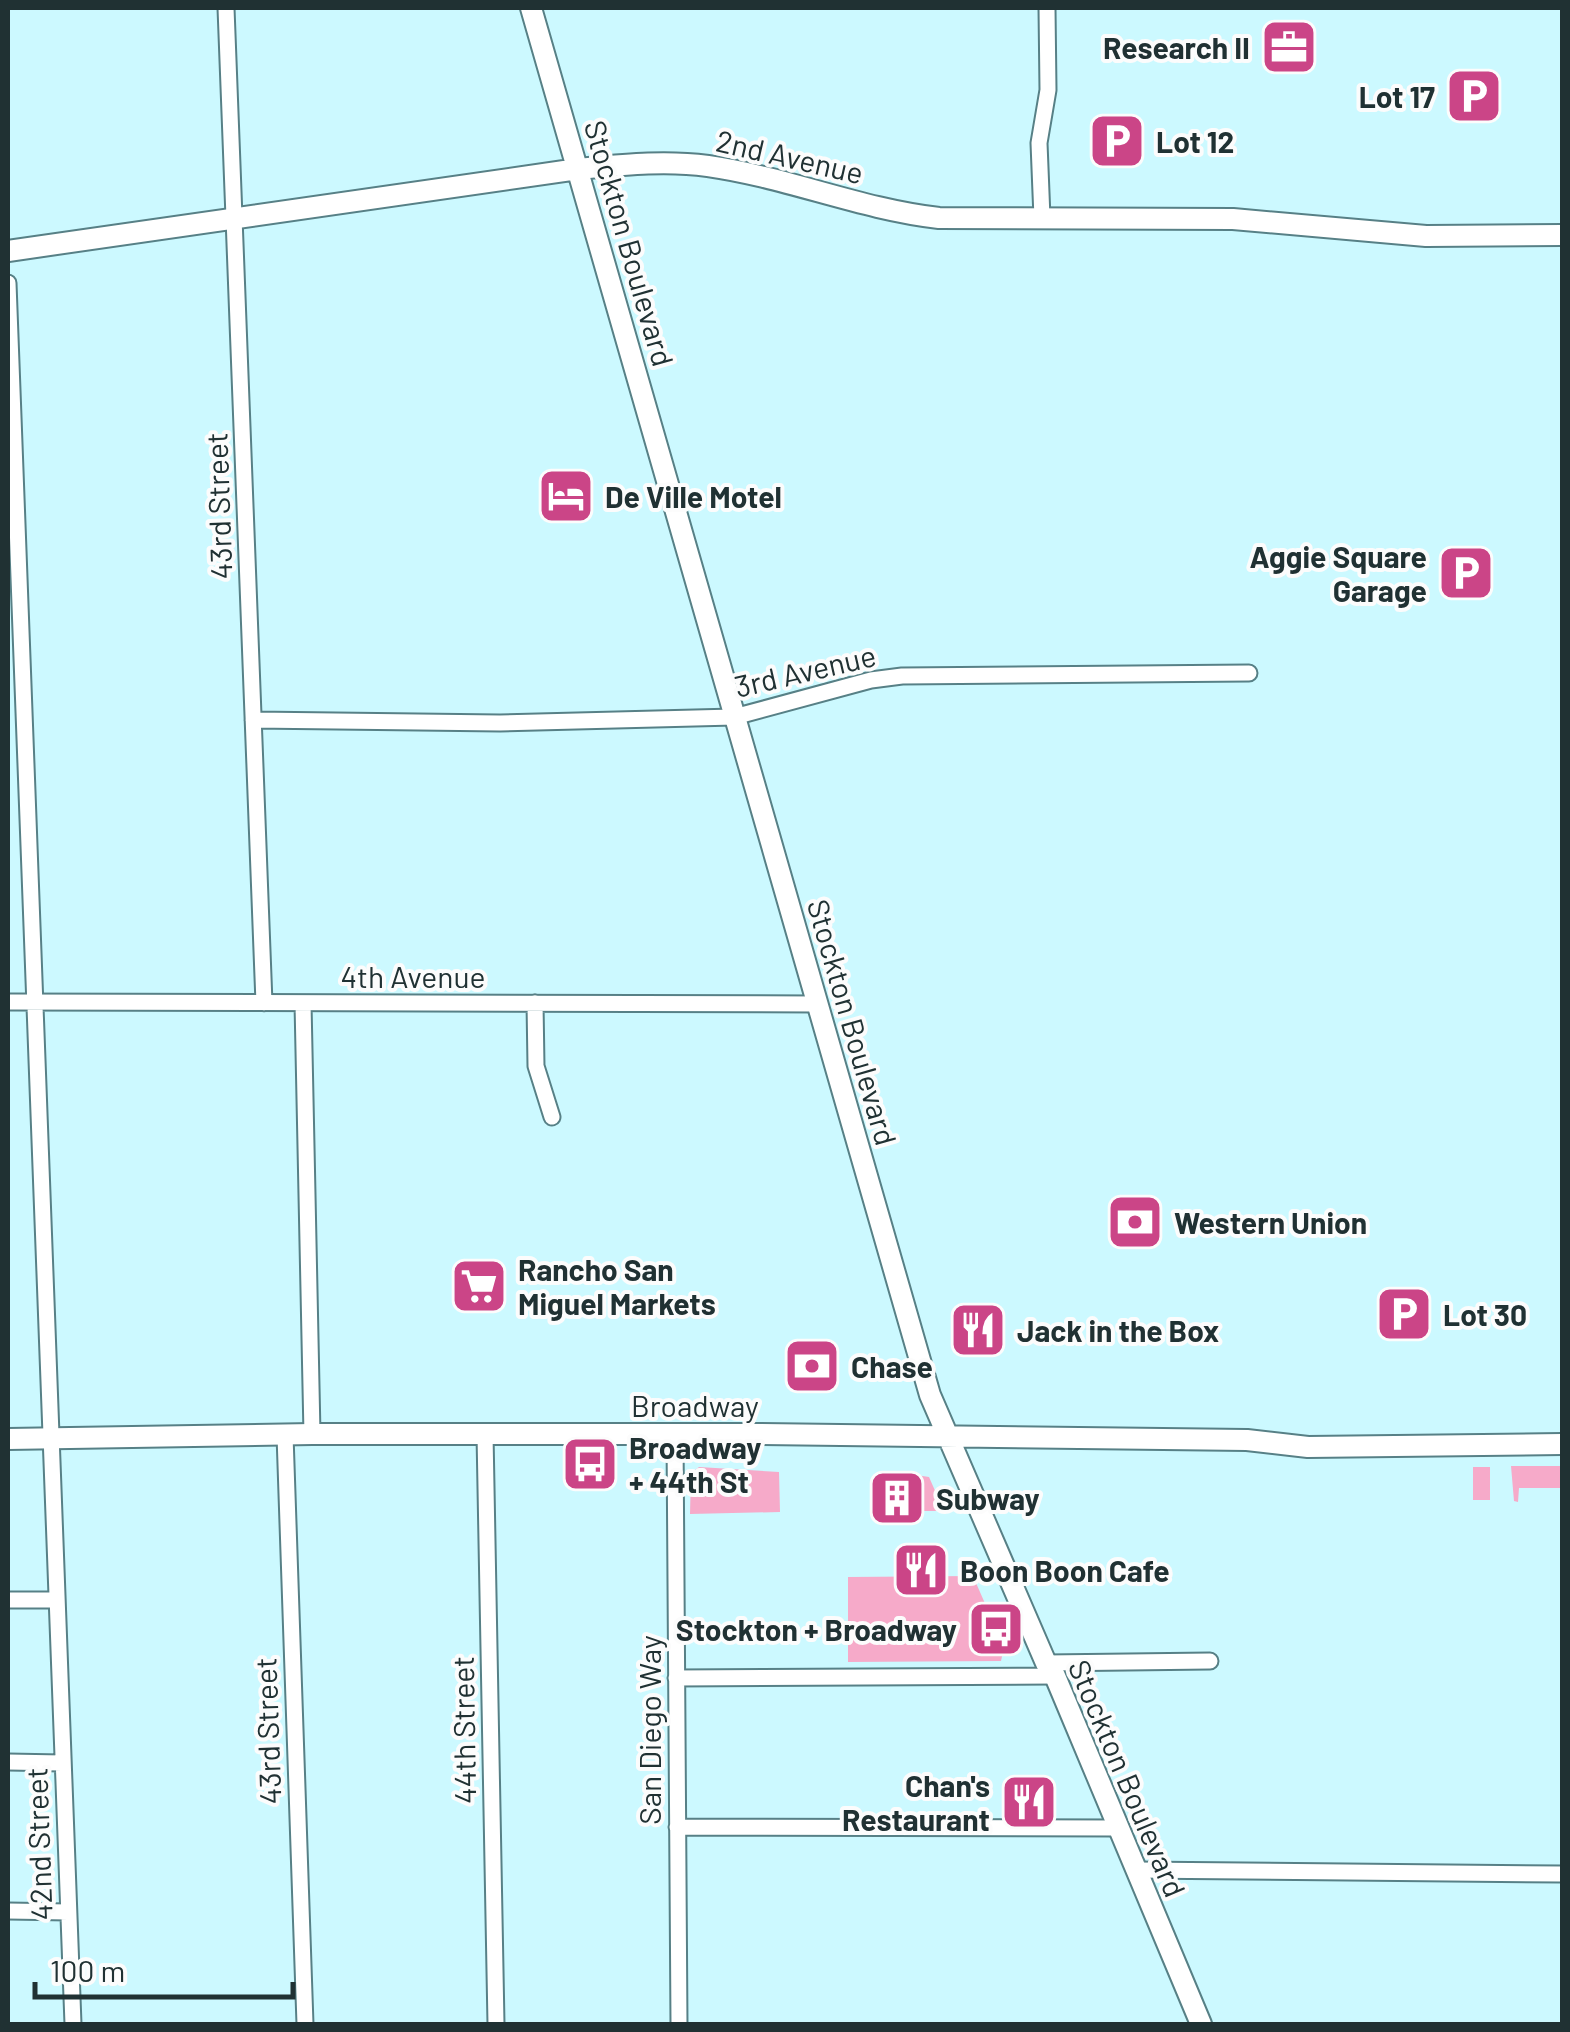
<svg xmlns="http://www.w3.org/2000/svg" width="1570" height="2032" viewBox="0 0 1570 2032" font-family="Barlow,sans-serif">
<rect width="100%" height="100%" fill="#ccf9ff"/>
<path fill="#f6aac9" d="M 1511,1466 L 1562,1466 L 1562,1488 L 1519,1488 L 1518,1502 L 1514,1501 Z
M 699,1467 L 779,1472 L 780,1512 L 690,1514 L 691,1473 Z
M 1473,1467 L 1490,1467 L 1490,1500 L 1473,1500 Z
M 903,1473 L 929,1477 L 944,1511 L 919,1511 L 915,1507 L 914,1486 L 909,1486 L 909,1480 L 903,1480 Z
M 973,1576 L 1004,1647 L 1001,1661 L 848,1662 L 848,1577 Z"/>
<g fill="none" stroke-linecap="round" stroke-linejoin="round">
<g stroke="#578086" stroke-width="19">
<path id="street" d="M 226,8 L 264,1003
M 1042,218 L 1039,143 L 1048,90 L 1047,8
M 8,283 L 73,2024
M 253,720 L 500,723 L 734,717 L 871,680 L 902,676 L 1249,673
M 8,1002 L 817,1004
M 303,1003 L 312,1434
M 535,1003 L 536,1066 L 552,1117
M 485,1434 L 496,2024
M 285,1435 L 305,2024
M 675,1435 L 679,2024
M 8,1600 L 55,1600
M 1046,1663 L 1210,1661
M 676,1678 L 1055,1676
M 8,1762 L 62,1763
M 677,1827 L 1117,1828
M 1135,1870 L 1562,1874
M 8,1911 L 68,1912"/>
</g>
<g stroke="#578086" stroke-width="24">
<path id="secondary" d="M 531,8 L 930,1395 L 1046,1663 L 1055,1676 L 1201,2024
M 8,251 L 578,169 C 621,165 664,160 708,166 C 786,177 860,209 939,218 L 1233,219 L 1426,236 L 1562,235
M 8,1439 L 312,1434 L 754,1434 L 1247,1440 L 1308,1447 L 1562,1444"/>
</g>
<use href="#street" stroke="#fff" stroke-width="15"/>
<use href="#secondary" stroke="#fff" stroke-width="20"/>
</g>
<defs>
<g id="office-square" transform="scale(2.875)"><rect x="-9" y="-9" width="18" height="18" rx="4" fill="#cb4587" stroke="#fcfcfc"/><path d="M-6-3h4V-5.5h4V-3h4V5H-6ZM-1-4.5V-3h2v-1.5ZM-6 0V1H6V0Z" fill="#fff"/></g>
<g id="parking-square" transform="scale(2.875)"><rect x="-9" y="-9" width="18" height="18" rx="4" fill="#cb4587" stroke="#fcfcfc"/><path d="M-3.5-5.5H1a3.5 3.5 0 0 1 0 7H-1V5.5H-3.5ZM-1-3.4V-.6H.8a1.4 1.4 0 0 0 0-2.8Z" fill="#fff"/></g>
<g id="hotel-square" transform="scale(2.875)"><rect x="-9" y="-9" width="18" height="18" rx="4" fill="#cb4587" stroke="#fcfcfc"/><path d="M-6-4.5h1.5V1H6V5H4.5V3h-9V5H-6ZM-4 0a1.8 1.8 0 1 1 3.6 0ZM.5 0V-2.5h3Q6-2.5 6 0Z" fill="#fff"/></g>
<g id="bank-square" transform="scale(2.875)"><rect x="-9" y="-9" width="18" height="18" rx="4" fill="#cb4587" stroke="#fcfcfc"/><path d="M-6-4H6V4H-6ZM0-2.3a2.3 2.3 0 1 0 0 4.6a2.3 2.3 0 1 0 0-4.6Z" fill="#fff"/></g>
<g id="supermarket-square" transform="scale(2.875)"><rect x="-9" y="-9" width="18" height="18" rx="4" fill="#cb4587" stroke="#fcfcfc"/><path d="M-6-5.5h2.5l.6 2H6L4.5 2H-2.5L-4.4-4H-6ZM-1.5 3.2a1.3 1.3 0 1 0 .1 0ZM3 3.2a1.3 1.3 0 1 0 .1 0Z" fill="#fff"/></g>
<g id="restaurant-square" transform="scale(2.875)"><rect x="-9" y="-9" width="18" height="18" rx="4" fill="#cb4587" stroke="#fcfcfc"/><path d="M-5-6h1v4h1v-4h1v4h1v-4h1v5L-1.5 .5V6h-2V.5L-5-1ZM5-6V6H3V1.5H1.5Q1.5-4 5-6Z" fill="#fff"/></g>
<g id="bus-square" transform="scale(2.875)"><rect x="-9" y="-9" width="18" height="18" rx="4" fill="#cb4587" stroke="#fcfcfc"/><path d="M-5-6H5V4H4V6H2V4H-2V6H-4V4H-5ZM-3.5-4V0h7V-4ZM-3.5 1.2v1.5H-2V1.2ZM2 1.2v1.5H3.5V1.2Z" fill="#fff"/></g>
<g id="building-square" transform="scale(2.875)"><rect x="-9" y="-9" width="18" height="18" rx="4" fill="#cb4587" stroke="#fcfcfc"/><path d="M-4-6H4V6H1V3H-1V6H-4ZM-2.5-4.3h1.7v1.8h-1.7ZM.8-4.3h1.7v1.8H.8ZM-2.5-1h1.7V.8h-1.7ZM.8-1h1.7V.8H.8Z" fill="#fff"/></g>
</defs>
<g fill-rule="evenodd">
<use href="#office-square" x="1289" y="47"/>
<use href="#parking-square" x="1474" y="96"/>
<use href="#parking-square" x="1117" y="141"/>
<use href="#hotel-square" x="566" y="496"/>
<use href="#parking-square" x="1466" y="573"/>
<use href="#bank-square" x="1135" y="1222"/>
<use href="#supermarket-square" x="479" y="1286"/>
<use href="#parking-square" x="1404" y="1314"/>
<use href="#restaurant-square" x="978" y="1330"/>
<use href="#bank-square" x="812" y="1366"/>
<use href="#bus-square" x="590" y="1464"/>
<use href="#building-square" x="897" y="1498"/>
<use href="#restaurant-square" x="921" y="1570"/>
<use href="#bus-square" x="996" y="1629"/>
<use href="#restaurant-square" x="1029" y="1802"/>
</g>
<g text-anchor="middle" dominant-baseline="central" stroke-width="8" stroke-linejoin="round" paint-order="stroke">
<g font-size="30" font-weight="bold" fill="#203133" stroke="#fcfcfc" text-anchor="start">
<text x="1250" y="47" text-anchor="end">Research II</text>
<text x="1435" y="96" text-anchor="end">Lot 17</text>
<text x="1156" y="141">Lot 12</text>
<text x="605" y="496">De Ville Motel</text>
<text x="1427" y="556" text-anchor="end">Aggie Square<tspan x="1427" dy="34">Garage</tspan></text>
<text x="1174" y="1222">Western Union</text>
<text x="518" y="1269">Rancho San<tspan x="518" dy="34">Miguel Markets</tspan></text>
<text x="1443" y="1314">Lot 30</text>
<text x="1017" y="1330">Jack in the Box</text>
<text x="851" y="1366">Chase</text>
<text x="629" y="1447">Broadway<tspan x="629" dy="34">+ 44th St</tspan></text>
<text x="936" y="1498">Subway</text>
<text x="960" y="1570">Boon Boon Cafe</text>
<text x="957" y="1629" text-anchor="end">Stockton + Broadway</text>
<text x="990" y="1785" text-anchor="end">Chan's<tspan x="990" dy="34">Restaurant</tspan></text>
</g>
<g font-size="30" fill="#203133" stroke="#fcfcfc">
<text transform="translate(790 156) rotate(13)">2nd Avenue</text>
<text transform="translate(630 243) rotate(74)">Stockton Boulevard</text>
<text transform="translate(218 506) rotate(-92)">43rd Street</text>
<text transform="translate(805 670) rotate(-13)">3rd Avenue</text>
<text x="413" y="976">4th Avenue</text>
<text transform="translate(853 1022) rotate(74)">Stockton Boulevard</text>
<text x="695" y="1405">Broadway</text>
<text transform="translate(463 1730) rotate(-91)">44th Street</text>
<text transform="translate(649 1730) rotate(-90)">San Diego Way</text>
<text transform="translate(267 1731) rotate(-92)">43rd Street</text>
<text transform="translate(1128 1778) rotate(67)">Stockton Boulevard</text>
<text transform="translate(38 1844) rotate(-92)">42nd Street</text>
</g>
</g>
<rect width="1570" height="2032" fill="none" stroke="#203133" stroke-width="20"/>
<path d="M35 1982v15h258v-15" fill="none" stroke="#203133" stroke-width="5"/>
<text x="50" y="1982" font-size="30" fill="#203133" stroke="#fcfcfc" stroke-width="8" paint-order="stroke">100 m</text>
</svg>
